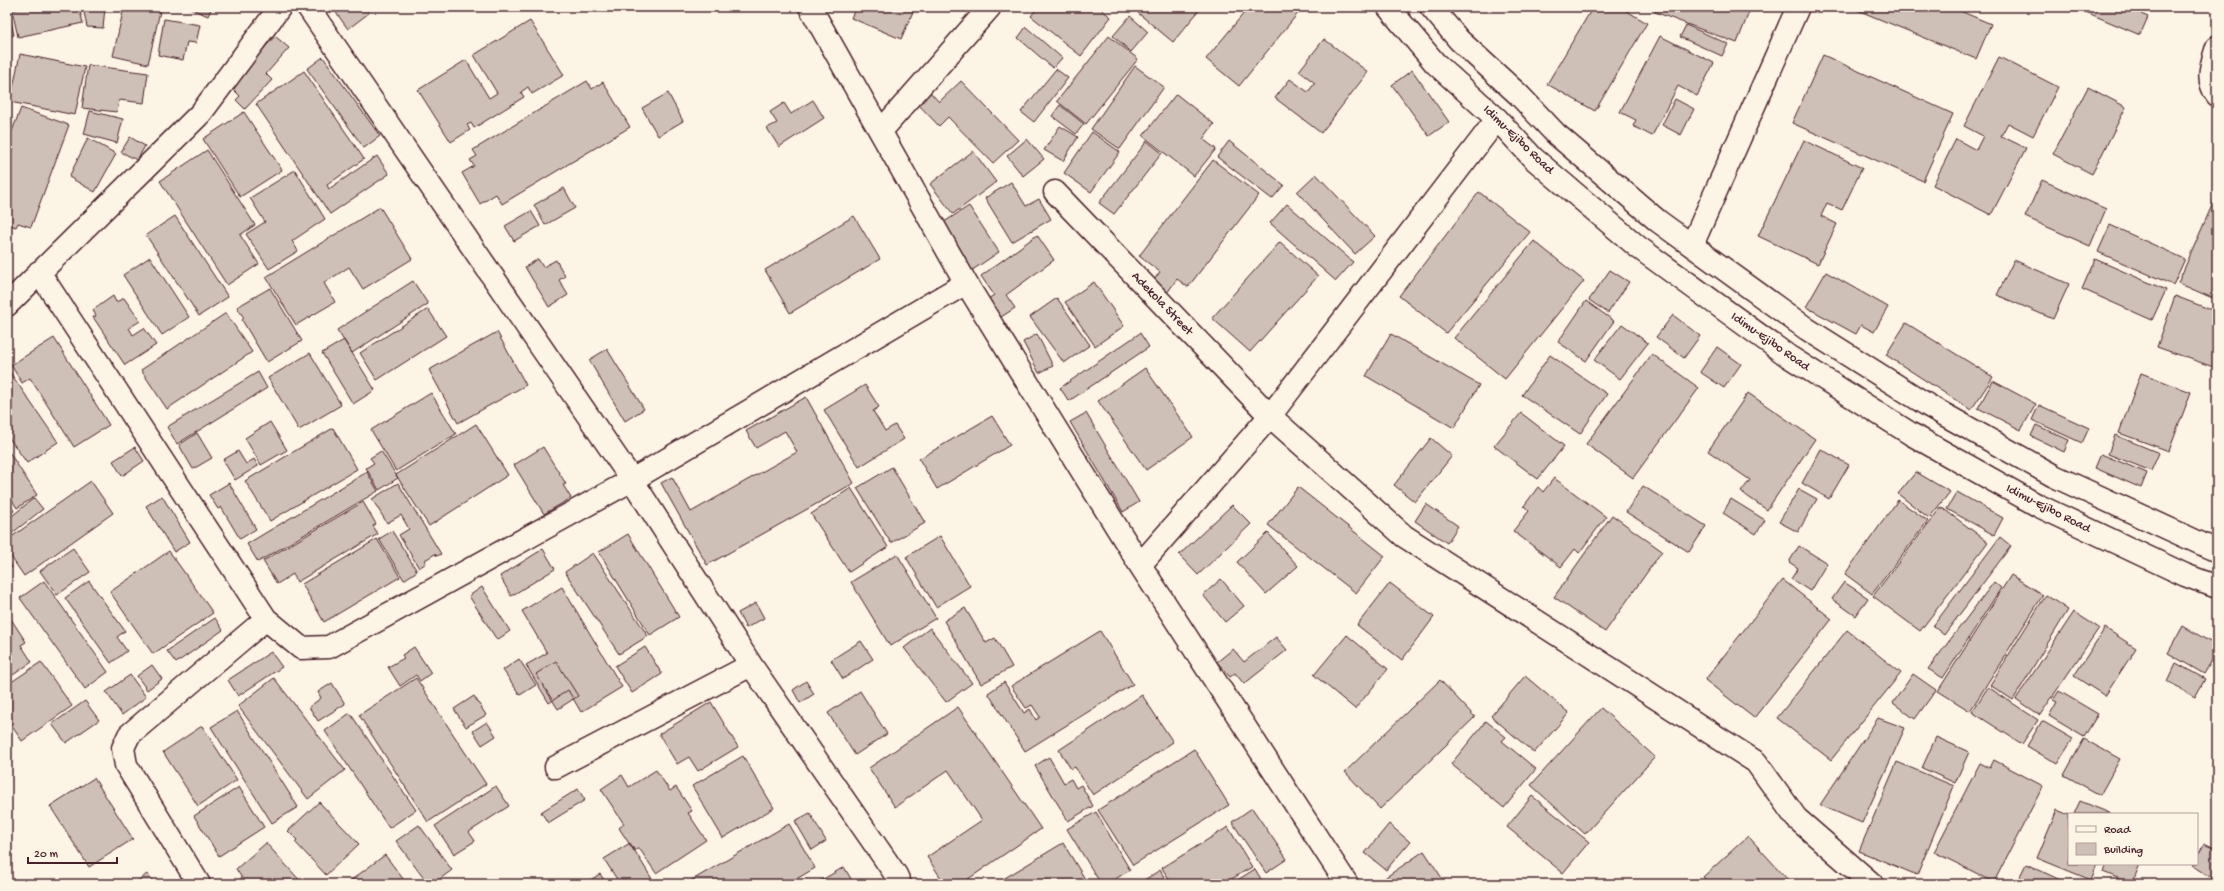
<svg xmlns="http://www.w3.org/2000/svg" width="2224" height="891" viewBox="0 0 2224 891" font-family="'Gochi Hand',sans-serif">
<rect width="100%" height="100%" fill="#fcf5e5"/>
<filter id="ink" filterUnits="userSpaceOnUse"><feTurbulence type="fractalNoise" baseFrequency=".025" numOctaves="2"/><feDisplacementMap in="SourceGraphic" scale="8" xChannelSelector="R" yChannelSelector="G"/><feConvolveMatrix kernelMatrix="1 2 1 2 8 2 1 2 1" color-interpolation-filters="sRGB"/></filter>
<g filter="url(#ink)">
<path fill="#cfc0b7" stroke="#4a1f2b" d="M 26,7 L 79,7 L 83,23 L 18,37 L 12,10 Z
M 83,7 L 105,7 L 103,28 L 87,27 Z
M 124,7 L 161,7 L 148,64 L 113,56 Z
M 187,7 L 212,7 L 208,16 Z
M 332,7 L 364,7 L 369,13 L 348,29 Z
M 856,7 L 915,7 L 901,39 L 851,18 Z
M 1038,7 L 1104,7 L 1102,10 L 1111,17 L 1081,56 L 1031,16 Z
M 1144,7 L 1202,7 L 1173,42 L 1138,13 Z
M 1249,7 L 1303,7 L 1239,86 L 1206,59 Z
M 1593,7 L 1620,7 L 1647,23 L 1595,111 L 1547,84 Z
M 1657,7 L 1751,7 L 1737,43 L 1655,12 Z
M 1856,7 L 1951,7 L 1991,24 L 1976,59 L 1855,9 Z
M 2074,7 L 2144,7 L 2141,14 L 2148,17 L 2140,35 Z
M 7,16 L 10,16 L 14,35 L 7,37 Z
M 1130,16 L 1148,32 L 1131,52 L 1113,36 Z
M 164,19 L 200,25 L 196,43 L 187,42 L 183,60 L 158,55 Z
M 530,21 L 564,75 L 532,94 L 528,87 L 521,92 L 524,97 L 474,128 L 471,123 L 467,125 L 470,130 L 451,142 L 418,90 L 466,60 L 489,98 L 497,93 L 474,55 Z
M 1686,25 L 1728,44 L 1722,56 L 1680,37 Z
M 1026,27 L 1062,58 L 1053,68 L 1018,38 Z
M 275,36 L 289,48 L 266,74 L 272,80 L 245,109 L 236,100 L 240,96 L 230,86 Z
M 1109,36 L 1138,59 L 1086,124 L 1057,101 Z
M 1660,36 L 1714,63 L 1697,96 L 1678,86 L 1652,136 L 1633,126 L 1636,120 L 1620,112 Z
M 1324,39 L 1368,72 L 1321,133 L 1275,98 L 1290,79 L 1308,92 L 1315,83 L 1299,71 Z
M 20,54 L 85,67 L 75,115 L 10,102 Z
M 1823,55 L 1953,114 L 1923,181 L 1792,123 Z
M 323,57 L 380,136 L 364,148 L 307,69 Z
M 1999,57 L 2058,87 L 2033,136 L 2008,123 L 2001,136 L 2026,148 L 1991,215 L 1933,185 L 1956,139 L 1976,150 L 1983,136 L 1964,126 Z
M 88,65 L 148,73 L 144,103 L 119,100 L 117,112 L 82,108 Z
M 1135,66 L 1164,87 L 1120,149 L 1091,129 Z
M 1056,69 L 1068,78 L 1034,122 L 1021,112 Z
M 1412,70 L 1449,122 L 1429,136 L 1392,85 Z
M 304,71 L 364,159 L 327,185 L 329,189 L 377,156 L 389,174 L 330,214 L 256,104 Z
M 587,81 L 592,89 L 603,82 L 630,127 L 502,204 L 496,194 L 480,204 L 462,173 L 474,166 L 470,160 L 477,156 L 473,150 Z
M 961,81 L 1018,140 L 993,163 L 948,117 L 939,126 L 916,102 L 928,90 L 939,102 Z
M 2088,87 L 2126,107 L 2092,174 L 2053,154 Z
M 668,93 L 683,121 L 658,136 L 642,108 Z
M 1176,94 L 1214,124 L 1203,139 L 1216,149 L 1194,176 L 1143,136 Z
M 1675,99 L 1694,109 L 1681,135 L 1662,125 Z
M 813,100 L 824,118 L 779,147 L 767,128 L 777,123 L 770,112 L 784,103 L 791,114 Z
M 1060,105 L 1084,124 L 1076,134 L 1052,116 Z
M 21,108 L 69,125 L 31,227 L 18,223 L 16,227 L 7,224 L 7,144 Z
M 90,111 L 123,119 L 117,143 L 84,134 Z
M 244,112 L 282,170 L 240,197 L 203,139 Z
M 1060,126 L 1078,137 L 1063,161 L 1044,150 Z
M 1092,132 L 1120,152 L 1091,192 L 1064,173 Z
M 130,137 L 145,146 L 137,160 L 121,152 Z
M 88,138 L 116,154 L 95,192 L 69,177 Z
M 1027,139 L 1044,159 L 1023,176 L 1007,156 Z
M 1804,140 L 1862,168 L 1842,210 L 1827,203 L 1821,216 L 1837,224 L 1818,264 L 1758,236 Z
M 1147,141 L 1162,153 L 1114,214 L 1099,203 Z
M 1229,141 L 1284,185 L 1272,199 L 1217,157 Z
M 207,150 L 255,225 L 240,235 L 259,264 L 227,285 L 160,181 Z
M 973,151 L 996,182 L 953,214 L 930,184 Z
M 1213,160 L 1259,195 L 1188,287 L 1177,279 L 1167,293 L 1152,282 L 1160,272 L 1139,256 Z
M 295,170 L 325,219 L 292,241 L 298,251 L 269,269 L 246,234 L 265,222 L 250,198 Z
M 1316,174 L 1375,236 L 1355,254 L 1297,192 Z
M 2042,180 L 2106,209 L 2090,246 L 2025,217 Z
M 1011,182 L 1026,206 L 1039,199 L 1051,219 L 1012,242 L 985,198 Z
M 564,188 L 575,208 L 545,225 L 534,205 Z
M 1479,192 L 1530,232 L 1446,333 L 1399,296 Z
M 2217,194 L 2217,300 L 2178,283 Z
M 1287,204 L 1353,262 L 1336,281 L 1270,223 Z
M 969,206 L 999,252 L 971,271 L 941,224 Z
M 380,207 L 412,259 L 363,289 L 349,267 L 324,283 L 335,302 L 296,325 L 266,277 Z
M 531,211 L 540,226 L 514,241 L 505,226 Z
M 175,216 L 228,297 L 199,316 L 146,235 Z
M 854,216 L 880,259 L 790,313 L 765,270 Z
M 2110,225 L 2185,259 L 2173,285 L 2098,252 Z
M 1037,235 L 1054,260 L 1006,295 L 1015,308 L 1001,317 L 988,299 L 994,295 L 981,276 Z
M 1534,241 L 1584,281 L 1505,379 L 1454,338 Z
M 1280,242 L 1318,276 L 1250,352 L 1212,318 Z
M 150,257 L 189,317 L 162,335 L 123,275 Z
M 538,259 L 543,267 L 556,260 L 565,276 L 559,280 L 568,295 L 549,307 L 525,267 Z
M 2095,259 L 2166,290 L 2152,320 L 2082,289 Z
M 2014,260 L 2069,284 L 2053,319 L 1997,295 Z
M 1610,270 L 1629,282 L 1608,313 L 1589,300 Z
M 1826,272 L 1888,307 L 1874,332 L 1861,325 L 1856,334 L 1806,307 Z
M 413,281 L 428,304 L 352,353 L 337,330 Z
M 1094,282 L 1124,326 L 1095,346 L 1065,302 Z
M 270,288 L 302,341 L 267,362 L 242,320 L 244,318 L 237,307 Z
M 113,296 L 116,302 L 124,298 L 140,321 L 129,328 L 133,335 L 144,328 L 156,345 L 125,365 L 93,317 L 96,316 L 93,310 Z
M 2175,296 L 2217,312 L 2216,368 L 2157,347 Z
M 1057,298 L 1090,345 L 1064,363 L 1030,317 Z
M 1586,301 L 1614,321 L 1586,361 L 1558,342 Z
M 428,309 L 446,336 L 377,380 L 360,353 Z
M 226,313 L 252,352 L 167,409 L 141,370 Z
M 1673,315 L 1700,336 L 1684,358 L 1656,337 Z
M 1906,323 L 1993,377 L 1971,410 L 1886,355 Z
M 1622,324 L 1648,343 L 1620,379 L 1594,360 Z
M 497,332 L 526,385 L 458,423 L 429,370 Z
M 1140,333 L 1149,347 L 1069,401 L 1060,388 Z
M 1037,334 L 1053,366 L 1039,373 L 1023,342 Z
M 1391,334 L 1479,385 L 1454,428 L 1366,376 Z
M 54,338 L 109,425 L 74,447 L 30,378 L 22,383 L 11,365 Z
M 344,340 L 375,390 L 353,404 L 322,353 Z
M 1717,347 L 1741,364 L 1724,388 L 1700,372 Z
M 607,349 L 644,409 L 625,421 L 589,360 Z
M 310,353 L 341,405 L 299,430 L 268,378 Z
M 1652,354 L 1699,388 L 1633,478 L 1586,444 Z
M 1550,355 L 1607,394 L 1580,434 L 1522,395 Z
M 7,368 L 58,442 L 27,463 L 7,435 Z
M 1145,368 L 1193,437 L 1146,470 L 1098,401 Z
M 258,372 L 267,388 L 177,444 L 167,427 Z
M 2141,373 L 2191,392 L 2169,451 L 2119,433 Z
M 1993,381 L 2036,404 L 2021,430 L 1978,408 Z
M 865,385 L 879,407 L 873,411 L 885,431 L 895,425 L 904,439 L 859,467 L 824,410 Z
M 431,393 L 456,434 L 396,471 L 371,430 Z
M 1748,393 L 1815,439 L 1767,510 L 1741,492 L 1750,480 L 1708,451 Z
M 806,397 L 854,483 L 707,565 L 661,483 L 672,477 L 691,512 L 797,452 L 785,431 L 756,448 L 746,431 Z
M 2039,405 L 2089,428 L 2082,443 L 2032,420 Z
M 1086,413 L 1139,502 L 1123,512 L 1070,422 Z
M 1521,413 L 1564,446 L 1538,479 L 1494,446 Z
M 992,416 L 1010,445 L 937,489 L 919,459 Z
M 270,422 L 287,450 L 261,465 L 245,438 Z
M 476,424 L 508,475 L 429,526 L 396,475 Z
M 2036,425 L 2069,440 L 2064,452 L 2031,436 Z
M 333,428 L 357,469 L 270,521 L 245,481 Z
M 197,433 L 212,458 L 193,469 L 179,445 Z
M 2115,435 L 2159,453 L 2151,471 L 2108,454 Z
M 1431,438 L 1452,456 L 1415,502 L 1394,485 Z
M 135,447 L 144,461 L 122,476 L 113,461 Z
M 543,447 L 566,484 L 563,485 L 571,498 L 544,514 L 514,465 Z
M 7,449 L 37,495 L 17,508 L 7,492 Z
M 1821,449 L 1849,465 L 1829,499 L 1802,483 Z
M 238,451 L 246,464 L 254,459 L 258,466 L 235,480 L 223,460 Z
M 381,451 L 398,478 L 379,490 L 366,468 L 374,463 L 370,458 Z
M 2101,454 L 2147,473 L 2141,488 L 2095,468 Z
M 892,467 L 925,523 L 891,543 L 857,488 Z
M 367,472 L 378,491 L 258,562 L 247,544 Z
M 1916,472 L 1950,492 L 1929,518 L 1898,494 Z
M 1554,478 L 1606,517 L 1579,553 L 1575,549 L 1561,567 L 1513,531 L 1529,511 L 1524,506 L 1538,487 L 1543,492 Z
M 91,481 L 113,513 L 24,576 L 7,551 L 7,540 Z
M 229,483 L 256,529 L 240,539 L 221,507 L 218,509 L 209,495 Z
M 398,483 L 441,554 L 437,556 L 435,554 L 425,560 L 426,563 L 419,568 L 399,535 L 409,529 L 401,515 L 387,523 L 372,499 Z
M 1643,486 L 1706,526 L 1689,552 L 1626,512 Z
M 1298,487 L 1385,556 L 1356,593 L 1268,525 Z
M 851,488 L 888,547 L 849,572 L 811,514 Z
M 1799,489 L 1817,499 L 1798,532 L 1779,522 Z
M 1957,492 L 2003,518 L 1994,535 L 1947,509 Z
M 162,496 L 190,542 L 174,552 L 146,506 Z
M 34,498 L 43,509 L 7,537 L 7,520 Z
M 7,499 L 14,511 L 7,515 Z
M 1731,499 L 1765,520 L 1756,534 L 1723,513 Z
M 1898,500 L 1928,521 L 1872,594 L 1845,574 Z
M 363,502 L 376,524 L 373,526 L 378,534 L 297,582 L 293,574 L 277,584 L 263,561 Z
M 1426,504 L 1458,526 L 1447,543 L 1415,521 Z
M 1232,505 L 1251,524 L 1198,575 L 1179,555 Z
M 1941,507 L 1988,542 L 1920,631 L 1873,596 Z
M 1612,515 L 1662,551 L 1605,632 L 1554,597 Z
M 392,531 L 417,571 L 404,580 L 379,539 Z
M 1268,533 L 1298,566 L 1266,594 L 1237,562 Z
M 628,534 L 679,617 L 650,635 L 599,552 Z
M 940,536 L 970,586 L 936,607 L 906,557 Z
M 2000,537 L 2011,546 L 1944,635 L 1933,626 Z
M 377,539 L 400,577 L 324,622 L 302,584 Z
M 1799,546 L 1827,563 L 1810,591 L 1791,579 L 1798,568 L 1789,562 Z
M 73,548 L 90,572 L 57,595 L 40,571 Z
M 543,549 L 555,569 L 511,596 L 500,576 Z
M 169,551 L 213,613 L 153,654 L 110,592 Z
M 593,553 L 648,636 L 619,654 L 565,572 Z
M 897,554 L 936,618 L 890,646 L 851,582 Z
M 7,560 L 12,567 L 7,571 Z
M 2011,575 L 2043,595 L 1970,711 L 1938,691 Z
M 1221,579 L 1244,606 L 1225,622 L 1203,595 Z
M 1783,580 L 1832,619 L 1754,718 L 1705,680 Z
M 44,581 L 108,672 L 85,689 L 20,598 Z
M 89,581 L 125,631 L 117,637 L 127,651 L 111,663 L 65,598 Z
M 1844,582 L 1868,598 L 1856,616 L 1832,599 Z
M 1994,582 L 2001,588 L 1943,678 L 1928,669 Z
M 1390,583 L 1434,617 L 1402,660 L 1357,625 Z
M 482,587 L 510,631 L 497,640 L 469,596 Z
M 562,587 L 622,687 L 581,712 L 568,690 L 549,703 L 526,665 L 547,653 L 522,611 Z
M 2046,595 L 2068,610 L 2013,700 L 1990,685 Z
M 756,603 L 764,618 L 746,628 L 738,613 Z
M 965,608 L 986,643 L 995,638 L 1012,667 L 981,684 L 944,621 Z
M 2074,612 L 2099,628 L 2040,715 L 2016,699 Z
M 7,613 L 26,642 L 21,645 L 32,662 L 7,679 Z
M 215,618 L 223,630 L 176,663 L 167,651 Z
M 2183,626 L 2217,646 L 2217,652 L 2204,674 L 2168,653 Z
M 930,628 L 972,683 L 946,702 L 904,648 Z
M 2105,628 L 2136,648 L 2105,696 L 2074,676 Z
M 1847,630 L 1901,673 L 1831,760 L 1777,718 Z
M 1100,631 L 1133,684 L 1025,751 L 988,693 L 1004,682 L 1024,713 L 1030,709 L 1036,720 L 1040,717 L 1032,705 L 1026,708 L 1011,686 Z
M 1347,635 L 1388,669 L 1355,709 L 1314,675 Z
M 1276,637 L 1287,650 L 1244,684 L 1235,673 L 1230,677 L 1217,662 L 1233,649 L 1244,662 Z
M 861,641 L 873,659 L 843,679 L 831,660 Z
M 414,647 L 431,673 L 420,681 L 416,675 L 400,686 L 388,667 L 404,658 L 402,655 Z
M 645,647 L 662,674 L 632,693 L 615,666 Z
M 271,652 L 282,667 L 238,696 L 228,680 Z
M 519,659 L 536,685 L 520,695 L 503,670 Z
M 556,661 L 578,696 L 558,709 L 536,674 Z
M 41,662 L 72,706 L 22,741 L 7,719 L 7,685 Z
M 2176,663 L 2205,679 L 2195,697 L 2167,682 Z
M 152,665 L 162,679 L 147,690 L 137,676 Z
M 1913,674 L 1936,690 L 1915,719 L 1893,703 Z
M 130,675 L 146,697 L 122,715 L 106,692 Z
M 1525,676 L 1569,713 L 1534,753 L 1491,716 Z
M 274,678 L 345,770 L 308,799 L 238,706 Z
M 416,678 L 486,784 L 428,822 L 359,715 Z
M 1440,680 L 1475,717 L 1380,809 L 1345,772 Z
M 806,681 L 814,694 L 800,703 L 793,690 Z
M 332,683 L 345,704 L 318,721 L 309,707 L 321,698 L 318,692 Z
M 1988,687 L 2038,720 L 2022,744 L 1972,712 Z
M 860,691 L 887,734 L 855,755 L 828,713 Z
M 2059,691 L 2098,714 L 2084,737 L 2049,716 L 2057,702 L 2053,700 Z
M 1142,695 L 1173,742 L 1093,795 L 1075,767 L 1071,769 L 1059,750 Z
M 474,696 L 486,715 L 466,727 L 454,709 Z
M 85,701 L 99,720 L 66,743 L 52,724 Z
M 711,702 L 738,747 L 698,771 L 689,757 L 677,764 L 659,734 Z
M 958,707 L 1041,829 L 961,884 L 945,884 L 927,857 L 982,820 L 948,770 L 895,807 L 869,768 Z
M 1601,708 L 1655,757 L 1585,834 L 1531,785 Z
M 237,711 L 298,807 L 272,823 L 211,727 Z
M 350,713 L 416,810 L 389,828 L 325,731 Z
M 1878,718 L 1905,728 L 1862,823 L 1820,805 Z
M 1486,721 L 1506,737 L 1502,741 L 1536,769 L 1504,808 L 1451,764 Z
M 2042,721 L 2073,739 L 2057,764 L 2027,746 Z
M 487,722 L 496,736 L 482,745 L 473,731 Z
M 202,726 L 237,780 L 198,806 L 163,752 Z
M 1936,737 L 1969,752 L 1955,783 L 1922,768 Z
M 2084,739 L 2120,759 L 2100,795 L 2064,775 Z
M 1194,749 L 1229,805 L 1133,865 L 1098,810 Z
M 743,756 L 774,808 L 723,838 L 692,786 Z
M 1049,757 L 1064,783 L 1071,779 L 1076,788 L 1081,785 L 1093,806 L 1068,821 L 1035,766 Z
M 1994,760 L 2043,786 L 1994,882 L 1934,852 L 1980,763 L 1990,768 Z
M 1897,762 L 1954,786 L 1917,875 L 1859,851 Z
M 656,770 L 670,791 L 676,787 L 692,811 L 688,813 L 706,840 L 656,873 L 639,848 L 634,851 L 619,828 L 624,824 L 601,789 L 622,775 L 629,787 Z
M 94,778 L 133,839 L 89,867 L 50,806 Z
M 496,786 L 509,806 L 469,832 L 475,841 L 454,854 L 435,826 Z
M 239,787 L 264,827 L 219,856 L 194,816 Z
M 578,789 L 585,800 L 548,823 L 541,812 Z
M 1532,796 L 1589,842 L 1563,873 L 1507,827 Z
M 2080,801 L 2112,814 L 2074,814 Z
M 319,802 L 359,844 L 326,875 L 295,842 L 297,840 L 288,831 Z
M 1252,808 L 1287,859 L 1266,873 L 1232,822 Z
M 2057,810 L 2069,815 L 2069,864 L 2097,864 L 2091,880 L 2037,858 Z
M 1096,812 L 1130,870 L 1107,884 L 1101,884 L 1067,829 Z
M 810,813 L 826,841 L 812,850 L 795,821 Z
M 789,824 L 815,868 L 788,884 L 687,883 Z
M 1389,824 L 1410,842 L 1386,870 L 1365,853 Z
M 419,825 L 452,870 L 433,884 L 428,884 L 396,841 Z
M 1228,827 L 1252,867 L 1223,884 L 1172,884 L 1162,868 Z
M 1748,836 L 1789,881 L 1786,884 L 1710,884 L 1703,877 Z
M 266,843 L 303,884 L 240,884 L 238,881 L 242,878 L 236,869 Z
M 630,843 L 655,884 L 620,884 L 604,859 Z
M 1063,843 L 1088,884 L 995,884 Z
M 2204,843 L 2217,849 L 2217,881 L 2192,865 L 2197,864 L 2197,856 Z
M 1424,851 L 1446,884 L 1376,884 Z
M 385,855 L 407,884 L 346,884 Z
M 2026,864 L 2069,884 L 2016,884 Z
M 2106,864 L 2140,864 L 2132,884 L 2103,872 Z
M 844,867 L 854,884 L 815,884 Z
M 1255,869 L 1264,884 L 1231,884 Z
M 1160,870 L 1168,884 L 1138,884 Z
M 147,874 L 155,884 L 134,884 Z
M 600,874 L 607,884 L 584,884 Z
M 88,880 L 91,884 L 83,884 Z"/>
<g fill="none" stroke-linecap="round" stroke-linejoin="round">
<g stroke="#4a1f2b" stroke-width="25">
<path id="street" d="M 308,7 L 632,480 L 751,665 L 896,875 L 900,884
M 810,7 L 966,283 L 1140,565 L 1347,884
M 2217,47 C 2212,64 2205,79 2217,95
M 881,131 L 990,7
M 1055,192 L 1270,416 L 1404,536 L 1756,762 L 1796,818 L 1872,884
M 1692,245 L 1798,7
M 39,272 L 266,619 L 301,648 L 329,647 L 632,480 L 966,283
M 7,305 L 201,113 L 280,7
M 1140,565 L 1270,416 L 1497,119
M 556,767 L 751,665
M 199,884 L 126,765 L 123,748 L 129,735 L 266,619"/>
</g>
<g stroke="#4a1f2b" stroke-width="25">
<path id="secondary" d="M 1388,7 L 1435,63 L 1497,119 L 1533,158 L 1638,247 L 1788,356 L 1911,434 L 2039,506 L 2185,575 L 2217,587
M 1431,7 L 1459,40 L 1520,96 L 1556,134 L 1658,221 L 1807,329 L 1929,406 L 2054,476 L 2217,551"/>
</g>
<use href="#street" stroke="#fcf5e5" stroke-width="22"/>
<use href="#secondary" stroke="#fcf5e5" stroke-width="22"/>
</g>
</g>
<g text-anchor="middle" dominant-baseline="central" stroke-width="3" stroke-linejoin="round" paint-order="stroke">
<g font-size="13" fill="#4a1f2b" stroke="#fcf5e5">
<text transform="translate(1518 140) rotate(44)">Idimu-Ejibo Road</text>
<text transform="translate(1162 304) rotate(46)">Adekola Street</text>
<text transform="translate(1770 342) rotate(35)">Idimu-Ejibo Road</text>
<text transform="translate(2048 509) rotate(27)">Idimu-Ejibo Road</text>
</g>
</g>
<rect width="2224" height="891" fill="none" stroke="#fcf5e5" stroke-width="24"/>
<rect x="12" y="12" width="2200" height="867" fill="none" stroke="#4a1f2b" stroke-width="1.5" filter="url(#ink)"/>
<rect x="2068" y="813" width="130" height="52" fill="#fcf5e5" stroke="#b59f9b"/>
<rect x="2076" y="826" width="20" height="6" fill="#fcf5e5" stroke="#b59f9b"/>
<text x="2104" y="833" font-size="12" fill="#4a1f2b">Road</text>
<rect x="2076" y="843" width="20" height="12" fill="#cfc0b7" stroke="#b59f9b"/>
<text x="2104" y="853" font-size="12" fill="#4a1f2b">Building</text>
<path d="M28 857v6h89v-6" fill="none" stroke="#4a1f2b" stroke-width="2"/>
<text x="34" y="857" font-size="12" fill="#4a1f2b" stroke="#fcf5e5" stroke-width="3" paint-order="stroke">20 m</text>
</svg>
